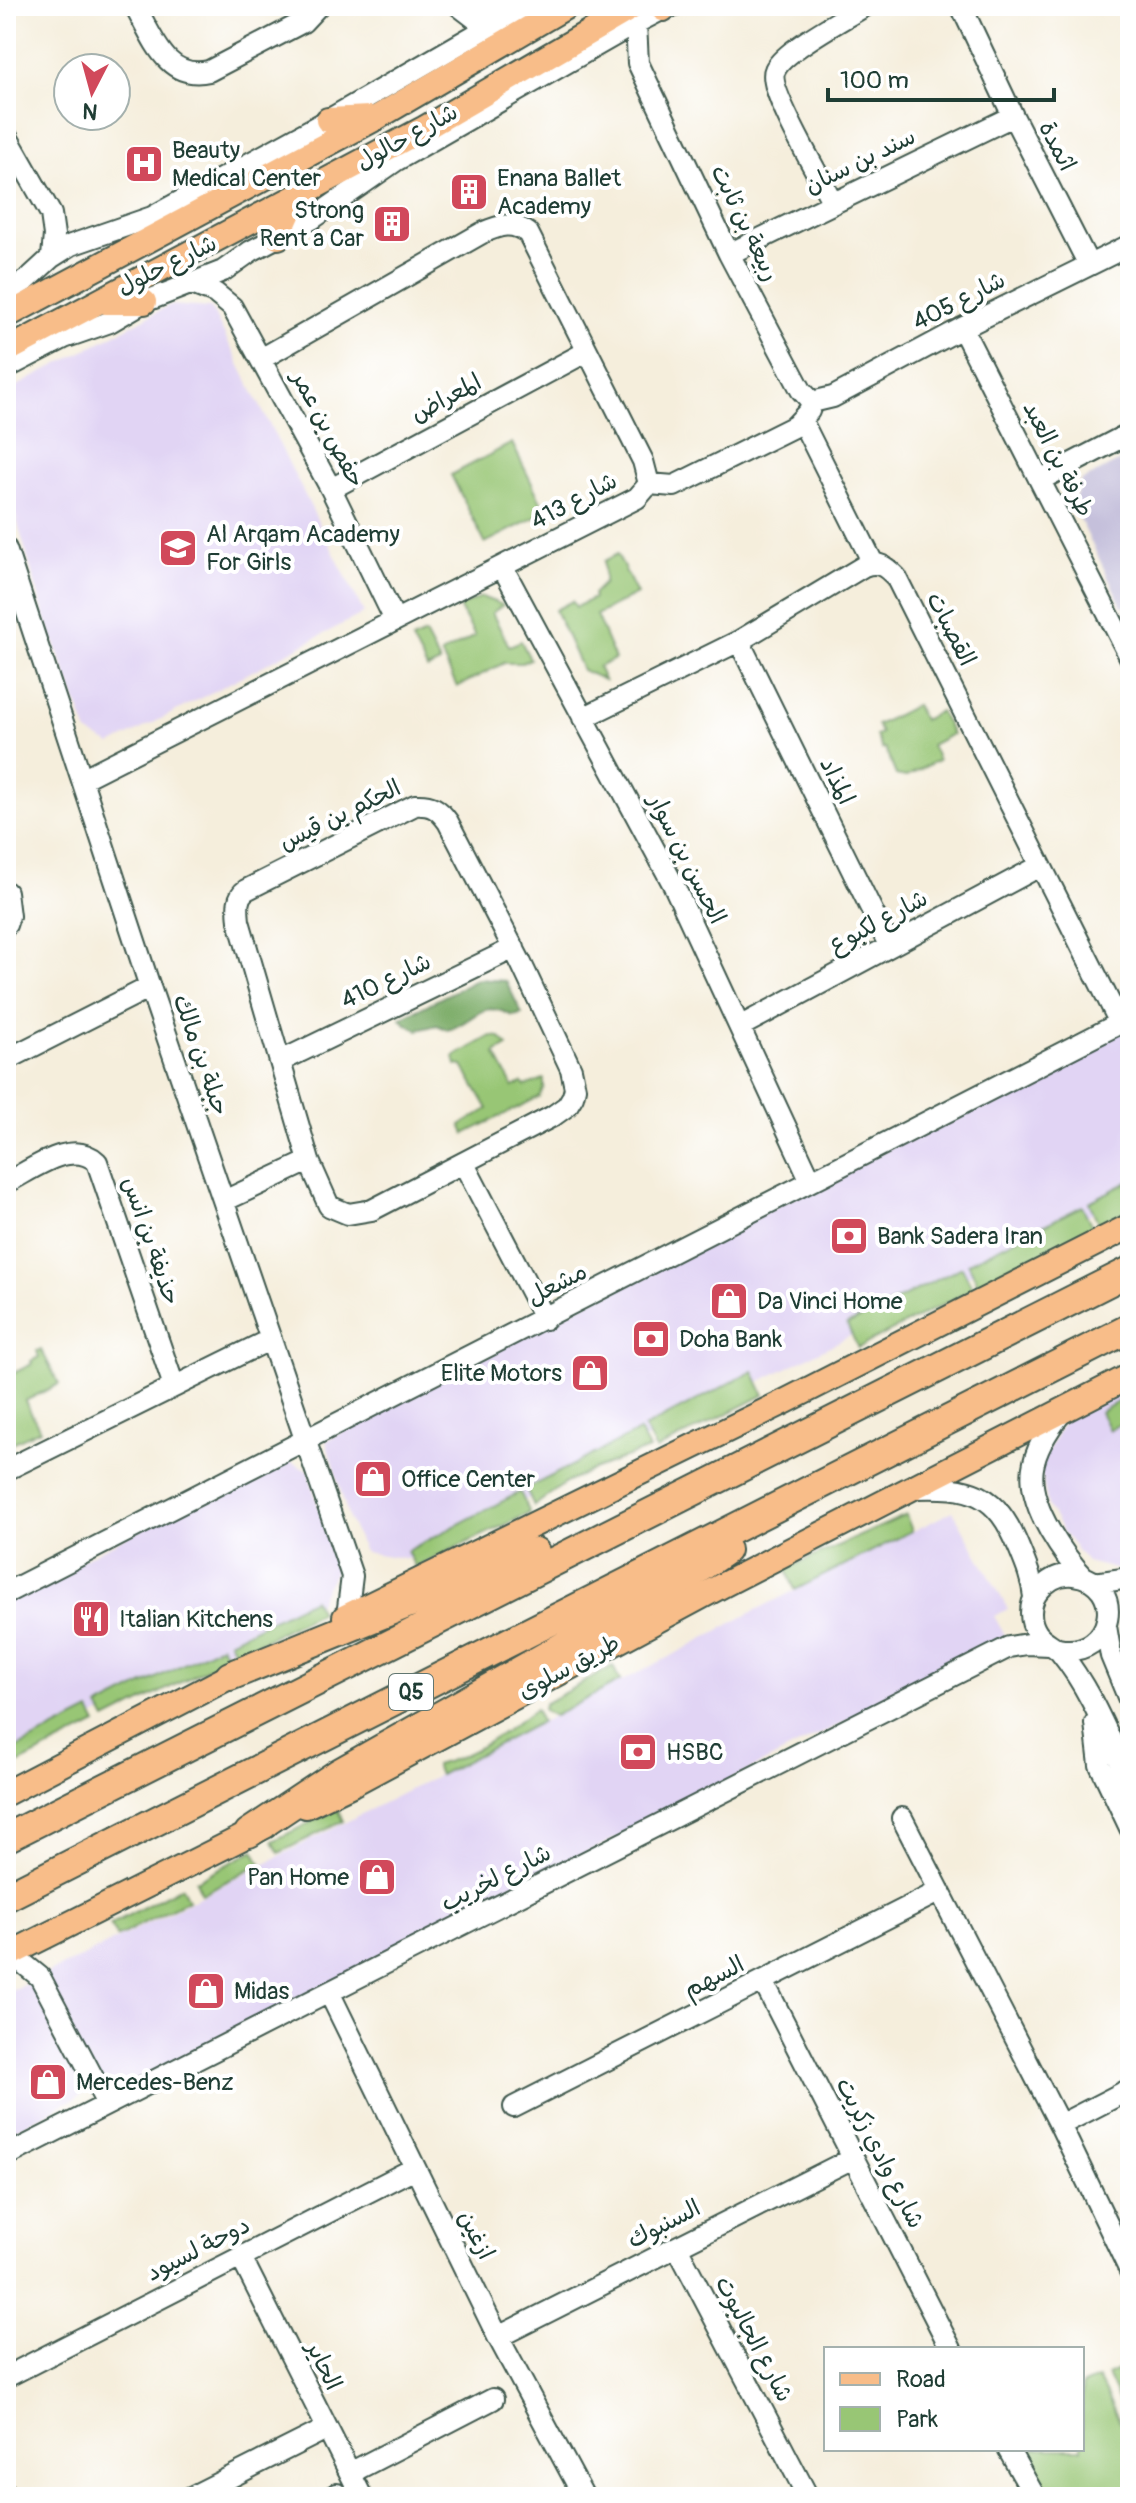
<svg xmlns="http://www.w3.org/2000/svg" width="1136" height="2503" viewBox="0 0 1136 2503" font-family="Pangolin,'Playpen Sans Arabic',sans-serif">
<rect width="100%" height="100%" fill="#fff"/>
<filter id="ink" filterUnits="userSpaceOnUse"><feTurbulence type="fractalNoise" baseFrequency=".0125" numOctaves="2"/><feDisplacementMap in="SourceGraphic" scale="16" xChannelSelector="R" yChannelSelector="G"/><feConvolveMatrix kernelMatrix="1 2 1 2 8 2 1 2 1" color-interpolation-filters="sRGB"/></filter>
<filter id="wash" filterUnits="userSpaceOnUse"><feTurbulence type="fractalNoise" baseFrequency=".006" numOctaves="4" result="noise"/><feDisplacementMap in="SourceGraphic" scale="32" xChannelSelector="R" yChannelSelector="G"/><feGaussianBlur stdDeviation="1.8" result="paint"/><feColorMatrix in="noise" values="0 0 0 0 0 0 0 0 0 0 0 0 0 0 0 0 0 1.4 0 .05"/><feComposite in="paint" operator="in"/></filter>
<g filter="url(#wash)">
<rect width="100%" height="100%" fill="#f5eedc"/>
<path fill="#e1d4f4" d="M 170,305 L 211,308 L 364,613 L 111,745 L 88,733 L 45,617 L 6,483 L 6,392 Z
M 1130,1026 L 1130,1194 L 409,1559 L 364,1552 L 349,1519 L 326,1441 L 553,1320 Z
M 1130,1387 L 1130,1566 L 1119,1570 L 1087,1562 L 1064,1534 L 1048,1506 L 1040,1466 L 1065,1419 Z
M 283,1458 L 308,1471 L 336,1569 L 317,1604 L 6,1762 L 6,1598 Z
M 953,1511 L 1008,1609 L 994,1616 L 1007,1639 L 113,2094 L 93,2089 L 6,2134 L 6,1993 L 76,1960 L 675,1654 L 754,1611 Z"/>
<path fill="#c5c0db" d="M 1130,456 L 1130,608 L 1122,606 L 1073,505 L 1081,481 Z"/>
<path fill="#98c675" stroke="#5c8254" stroke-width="2" d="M 512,443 L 546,512 L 485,543 L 451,475 Z
M 617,554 L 637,594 L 596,615 L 615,659 L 598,667 L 604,680 L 582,670 L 555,610 L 572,601 L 576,607 L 594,598 L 593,594 L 604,583 L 604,561 Z
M 481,597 L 503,605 L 492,613 L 509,646 L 521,641 L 530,659 L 522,663 L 504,663 L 457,687 L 441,654 L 475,636 L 459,607 Z
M 425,634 L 440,663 L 427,669 L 412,640 Z
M 916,705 L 923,720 L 940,711 L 952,734 L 931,745 L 938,760 L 906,777 L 896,775 L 885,748 L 882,749 L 876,736 L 881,733 L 877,725 Z
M 491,1036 L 499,1037 L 508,1046 L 495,1053 L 513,1087 L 522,1083 L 525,1086 L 544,1079 L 544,1087 L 539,1097 L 465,1134 L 461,1125 L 488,1109 L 463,1066 L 456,1065 L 454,1057 Z
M 1130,1181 L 1130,1209 L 1099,1225 L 1089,1202 Z
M 1082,1206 L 1093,1228 L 979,1286 L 968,1263 Z
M 962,1267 L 973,1289 L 858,1348 L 847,1325 Z
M 41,1349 L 59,1384 L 25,1401 L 40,1430 L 6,1446 L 6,1374 L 8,1376 L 32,1364 L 31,1361 L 39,1357 L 37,1351 Z
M 753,1371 L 764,1395 L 656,1450 L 644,1428 Z
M 1130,1395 L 1130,1419 L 1109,1430 L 1100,1412 Z
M 639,1431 L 649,1449 L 590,1471 L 564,1484 L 534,1506 L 526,1489 Z
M 520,1492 L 530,1513 L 415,1567 L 407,1551 Z
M 906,1515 L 912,1531 L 795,1590 L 786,1569 Z
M 313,1599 L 320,1612 L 236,1654 L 229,1641 Z
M 221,1645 L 228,1658 L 106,1720 L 99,1707 Z
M 613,1666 L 620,1681 L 554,1716 L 543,1710 L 544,1704 Z
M 535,1709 L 541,1722 L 439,1775 L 435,1765 C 474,1755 503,1734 535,1709 Z
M 90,1711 L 97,1724 L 16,1765 L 9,1752 Z
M 337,1809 L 343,1821 L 279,1853 L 273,1841 Z
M 254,1850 L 261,1863 L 202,1894 L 196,1881 Z
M 182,1887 L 188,1900 L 117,1937 L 110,1925 Z
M 1130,2364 L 1130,2414 L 1126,2416 L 1107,2375 Z
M 1098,2379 L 1121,2424 L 1130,2420 L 1130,2491 L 1120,2497 L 1087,2497 L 1083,2492 L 1075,2497 L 1046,2497 L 1021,2449 L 1082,2449 L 1082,2386 Z"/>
<path fill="#7aab66" stroke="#4c744d" stroke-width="2" d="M 478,979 L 506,981 L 522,1014 L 513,1016 C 480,998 477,1020 448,1030 L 437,1025 L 418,1030 L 406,1024 L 401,1018 Z"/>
</g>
<g filter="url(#ink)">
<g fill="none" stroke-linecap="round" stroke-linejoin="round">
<g stroke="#3f584d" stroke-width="24">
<path id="minor" d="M 135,6 C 153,37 166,81 209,71 L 303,22 L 318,6
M 459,6 L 476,19 L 496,25
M 961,6 L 1013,116 L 1089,265
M 636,23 L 638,63 L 729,254 L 801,390 L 812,402
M 6,135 L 51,214 L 54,235 L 52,257
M 833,203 C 822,181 766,88 775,70 C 783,51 845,18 865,6
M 729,254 L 1013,116
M 192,284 L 215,293 L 232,307 L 331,489 L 395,620
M 6,293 L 28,279 L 52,257 L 71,245 L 152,217 L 328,120 L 525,6
M 962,328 L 1130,657
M 261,359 L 482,233 C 500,225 512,221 528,233 L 643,461 L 649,484
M 6,368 L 64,338 L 110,322 L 144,302 L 223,271 L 251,251 L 312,219 L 397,160 L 636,23 L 663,9 L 675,6
M 812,402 L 833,397 L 962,328 L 1130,245
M 802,421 L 873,563
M 1040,480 L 1130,433
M 649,484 L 674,486 L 795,426 L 809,411 L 812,402
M 331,489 L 586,352
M 6,549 L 150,987 L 352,1576 L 347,1616
M 503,568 L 673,884 L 811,1181
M 739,641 L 889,945
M 583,718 L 739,641 L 864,566 C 879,561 885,566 896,577 L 1120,1023
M 82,779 L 637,498 L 649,484
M 415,805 C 431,804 438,808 448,822 L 521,963 L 571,1069 L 575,1088 L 573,1096 L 567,1106 L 553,1116 L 372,1210 L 348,1214 L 329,1206 L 309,1161 L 239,921 C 238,910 236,897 246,890 Z
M 6,892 L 9,916 L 6,925
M 741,1026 L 1040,866
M 6,1060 L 150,987
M 281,1061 L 514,948
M 464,1164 L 545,1319
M 6,1183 C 32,1170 71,1138 97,1162 L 174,1386
M 224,1201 L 309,1161
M 1062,1412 C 1028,1455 1022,1482 1050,1531 C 1060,1548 1069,1562 1083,1576
M 6,1470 L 271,1339
M 914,1488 C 972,1486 996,1492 1019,1548 C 1026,1565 1032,1579 1034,1597
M 1094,1583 L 1130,1578
M 6,1593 L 1130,1018
M 1106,1626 L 1111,1656 L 1130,1702
M 1058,1649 C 1115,1660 1127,1582 1074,1575 C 1059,1573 1046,1581 1037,1593 C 1029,1605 1029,1621 1037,1633 C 1043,1642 1054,1645 1060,1652 C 1091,1690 1109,1738 1130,1782
M 1095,1723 L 1100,1765 L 1130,1828
M 902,1818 L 1060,2125 L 1130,2271
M 6,1955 L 24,1964 L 40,1977 L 107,2104
M 763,1981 L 951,2349
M 329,1992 L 498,2337 L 584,2497
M 514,2107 L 938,1892
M 1060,2125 L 1130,2089
M 6,2156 L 1009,1647 L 1027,1644 L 1049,1645
M 677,2247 L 808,2497
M 241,2257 L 362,2497
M 498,2337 L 853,2158
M 6,2377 L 413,2169
M 1008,2449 L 1035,2497
M 350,2473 L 493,2399
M 6,2493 L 8,2497
M 191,2497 L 326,2429
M 331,2497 L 337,2494"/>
</g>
<g stroke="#3f584d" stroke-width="28">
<path id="major" d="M 663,9 L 665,6
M 328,120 L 370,118
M 278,237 L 295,199
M 106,302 L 144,302
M 6,316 L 376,118 L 567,6
M 6,351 L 425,128 L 634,6
M 345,1617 L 786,1401 L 1130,1226
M 6,1793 L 248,1667
M 306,1806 L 352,1784 L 721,1586 L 1130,1376
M 6,1956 L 265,1826"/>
</g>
<g stroke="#3f584d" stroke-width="32">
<path id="highway" d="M 230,1676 L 535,1552
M 249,1833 L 339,1773 L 688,1576 L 726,1550
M 6,1838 L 1130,1271
M 6,1897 L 1130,1328"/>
</g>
<use href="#minor" stroke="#fff" stroke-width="20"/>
<use href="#major" stroke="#f8bd89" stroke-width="24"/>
<use href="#highway" stroke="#f8bd89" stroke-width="28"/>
</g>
</g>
<defs>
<g id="hospital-square" transform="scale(2)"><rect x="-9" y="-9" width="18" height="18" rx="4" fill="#d1495b" stroke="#fff"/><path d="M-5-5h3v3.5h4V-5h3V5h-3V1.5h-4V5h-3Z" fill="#fff"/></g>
<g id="building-square" transform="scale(2)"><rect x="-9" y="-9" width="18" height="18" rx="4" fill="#d1495b" stroke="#fff"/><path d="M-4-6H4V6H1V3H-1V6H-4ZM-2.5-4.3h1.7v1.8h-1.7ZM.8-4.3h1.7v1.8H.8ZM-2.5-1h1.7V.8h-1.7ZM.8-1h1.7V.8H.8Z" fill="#fff"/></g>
<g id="school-square" transform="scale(2)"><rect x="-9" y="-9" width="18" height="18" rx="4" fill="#d1495b" stroke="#fff"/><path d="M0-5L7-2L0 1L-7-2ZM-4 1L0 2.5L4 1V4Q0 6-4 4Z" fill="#fff"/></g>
<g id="bank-square" transform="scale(2)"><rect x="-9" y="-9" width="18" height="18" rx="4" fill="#d1495b" stroke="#fff"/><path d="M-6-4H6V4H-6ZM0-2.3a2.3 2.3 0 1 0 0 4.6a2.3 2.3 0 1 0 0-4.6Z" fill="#fff"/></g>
<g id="shop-square" transform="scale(2)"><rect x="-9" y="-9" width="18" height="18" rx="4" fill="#d1495b" stroke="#fff"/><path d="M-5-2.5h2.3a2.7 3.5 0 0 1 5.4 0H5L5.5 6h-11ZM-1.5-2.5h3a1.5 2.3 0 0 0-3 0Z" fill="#fff"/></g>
<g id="restaurant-square" transform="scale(2)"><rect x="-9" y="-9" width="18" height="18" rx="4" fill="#d1495b" stroke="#fff"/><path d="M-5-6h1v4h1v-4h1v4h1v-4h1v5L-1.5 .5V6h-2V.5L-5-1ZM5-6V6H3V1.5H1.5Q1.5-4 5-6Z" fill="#fff"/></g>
</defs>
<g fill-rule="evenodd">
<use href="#hospital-square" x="144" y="164"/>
<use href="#building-square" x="469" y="192"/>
<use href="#building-square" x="392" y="224"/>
<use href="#school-square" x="178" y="548"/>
<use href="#bank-square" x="849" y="1236"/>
<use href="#shop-square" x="729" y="1301"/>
<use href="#bank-square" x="651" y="1339"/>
<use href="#shop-square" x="590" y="1373"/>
<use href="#shop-square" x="373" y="1479"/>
<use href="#restaurant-square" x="91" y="1619"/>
<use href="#bank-square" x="638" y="1752"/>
<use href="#shop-square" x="377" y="1877"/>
<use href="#shop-square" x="206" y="1991"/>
<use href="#shop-square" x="48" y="2082"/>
</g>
<g text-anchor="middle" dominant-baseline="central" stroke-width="8" stroke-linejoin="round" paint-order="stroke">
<rect fill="#fff" stroke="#627771" stroke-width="2" x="389" y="1674" width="44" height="36" rx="6"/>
<g font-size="22" font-weight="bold" fill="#1f3d34">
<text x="411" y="1692">Q5</text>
</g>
<g font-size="24" fill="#1f3d34" stroke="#fff">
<text transform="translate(407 137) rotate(-29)">شارع حالول</text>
<text transform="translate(1057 146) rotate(63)">اثمدة</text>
<text transform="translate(860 161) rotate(-26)">سند بن سنان</text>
<text transform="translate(745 223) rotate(64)">ربيعة بن ثابت</text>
<text transform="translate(167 265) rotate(-26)">شارع حلول</text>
<text transform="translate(959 301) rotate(-27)">شارع 405</text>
<text transform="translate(446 398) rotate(-28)">المعراض</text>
<text transform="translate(328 429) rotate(62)">حفص بن عمر</text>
<text transform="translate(1058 459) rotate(63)">طرفة بن العبد</text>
<text transform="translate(574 501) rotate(-28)">شارع 413</text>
<text transform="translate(951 629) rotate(63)">القصبات</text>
<text transform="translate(837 781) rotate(64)">المذاد</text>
<text transform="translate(340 815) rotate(-26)">الحكم بن قيس</text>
<text transform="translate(687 859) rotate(63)">الحسن بن سوار</text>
<text transform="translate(878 922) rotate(-28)">شارع لكبوع</text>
<text transform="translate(386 981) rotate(-26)">شارع 410</text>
<text transform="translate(201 1055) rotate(71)">جبلة بن مالك</text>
<text transform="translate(151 1241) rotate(71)">حذيفة بن انس</text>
<text transform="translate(557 1284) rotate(-27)">مشعل</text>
<text transform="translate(569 1667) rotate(-28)">طريق سلوى</text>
<text transform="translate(496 1878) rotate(-27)">شارع لخريب</text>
<text transform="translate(714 1977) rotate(-27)">السهم</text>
<text transform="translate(880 2153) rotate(63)">شارع وادي زكريت</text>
<text transform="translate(664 2224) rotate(-27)">السنبوك</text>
<text transform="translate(476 2235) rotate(63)">ازغين</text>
<text transform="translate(198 2249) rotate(-27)">دوحة لسيود</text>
<text transform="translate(754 2339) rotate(62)">شارع الجالبوت</text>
<text transform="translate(324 2366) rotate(64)">الحاير</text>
</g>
<g font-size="24" fill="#1f3d34" stroke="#fff" text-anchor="start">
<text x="172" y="150">Beauty<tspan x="172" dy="28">Medical Center</tspan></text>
<text x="497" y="178">Enana Ballet<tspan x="497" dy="28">Academy</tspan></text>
<text x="364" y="210" text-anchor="end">Strong<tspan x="364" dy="28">Rent a Car</tspan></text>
<text x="206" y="534">Al Arqam Academy<tspan x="206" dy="28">For Girls</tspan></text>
<text x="877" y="1236">Bank Sadera Iran</text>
<text x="757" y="1301">Da Vinci Home</text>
<text x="679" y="1339">Doha Bank</text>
<text x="562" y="1373" text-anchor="end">Elite Motors</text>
<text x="401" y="1479">Office Center</text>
<text x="119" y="1619">Italian Kitchens</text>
<text x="666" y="1752">HSBC</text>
<text x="349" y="1877" text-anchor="end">Pan Home</text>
<text x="234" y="1991">Midas</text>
<text x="76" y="2082">Mercedes-Benz</text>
</g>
</g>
<rect width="1136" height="2503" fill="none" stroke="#fff" stroke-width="32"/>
<rect x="824" y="2347" width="260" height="104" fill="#ffffff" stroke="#a5b1ae" stroke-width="2"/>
<rect x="840" y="2373" width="40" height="12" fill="#f8bd89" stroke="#a5b1ae" stroke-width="2"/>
<text x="896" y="2387" font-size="24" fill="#1f3d34">Road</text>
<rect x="840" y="2407" width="40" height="24" fill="#98c675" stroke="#a5b1ae" stroke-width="2"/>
<text x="896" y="2427" font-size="24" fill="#1f3d34">Park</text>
<g transform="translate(92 92) rotate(186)"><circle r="38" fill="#ffffff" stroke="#a5b1ae" stroke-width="2"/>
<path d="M0-6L14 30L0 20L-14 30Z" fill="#d1495b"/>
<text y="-12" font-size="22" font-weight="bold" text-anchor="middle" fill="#1f3d34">N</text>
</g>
<path d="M828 88v12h226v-12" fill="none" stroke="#1f3d34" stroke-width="4"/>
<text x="840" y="88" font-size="24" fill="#1f3d34" stroke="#ffffff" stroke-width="6" paint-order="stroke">100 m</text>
</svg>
